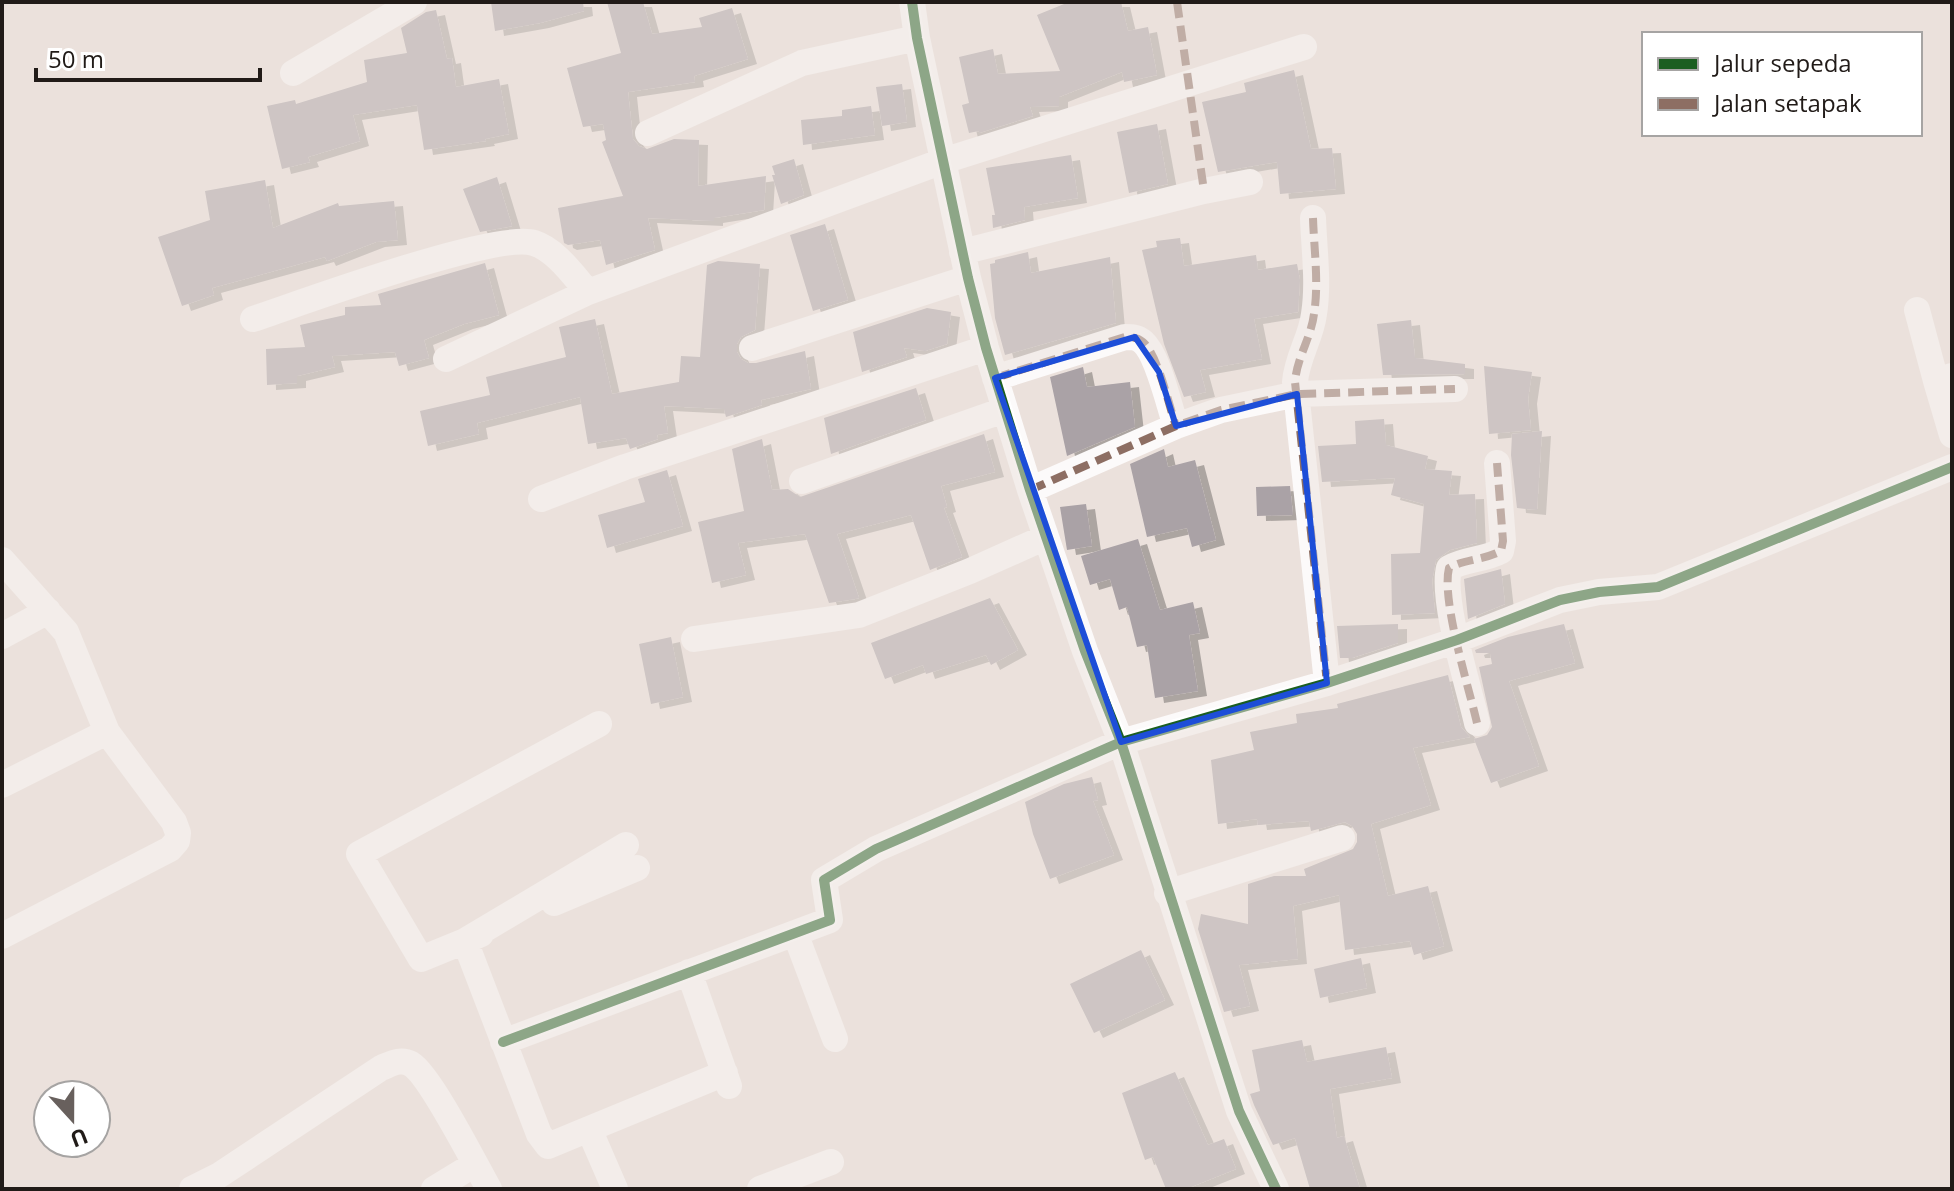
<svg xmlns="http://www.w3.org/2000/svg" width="1954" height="1191" viewBox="0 0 1954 1191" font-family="'Open Sans',sans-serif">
<defs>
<filter id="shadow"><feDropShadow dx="9" dy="5" stdDeviation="0" flood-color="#0004"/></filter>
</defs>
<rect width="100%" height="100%" fill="#ebe1dc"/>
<path fill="#aaa2a6" filter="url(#shadow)" d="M 491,2 L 583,2 L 584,11 L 540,23 L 495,31 Z
M 607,2 L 643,2 L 652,34 L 702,27 L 699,18 L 732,8 L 748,59 L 694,76 L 695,82 L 628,92 L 633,139 L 639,146 L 647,149 L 674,139 L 699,140 L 698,186 L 766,176 L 764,210 L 714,218 L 714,221 L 648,218 L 655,250 L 606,265 L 600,240 L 568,245 L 564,243 L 558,208 L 623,196 L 602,142 L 606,140 L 603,124 L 583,127 L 567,68 L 621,53 Z
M 1069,2 L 1121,2 L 1128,31 L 1148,27 L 1157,75 L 1124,82 L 1122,72 L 1059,97 L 1059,106 L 1030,107 L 1033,116 L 979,133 L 979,131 L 969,133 L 962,105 L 969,103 L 959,57 L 993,49 L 998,74 L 1060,71 L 1037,15 Z
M 436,10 L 447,59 L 452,58 L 456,87 L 499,79 L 509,134 L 485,139 L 486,141 L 424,150 L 417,105 L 353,115 L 360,141 L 308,157 L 310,162 L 282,169 L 267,106 L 295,100 L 296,104 L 367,82 L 364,60 L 407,53 L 401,28 L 426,12 Z
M 1294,70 L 1311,149 L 1332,148 L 1336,189 L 1280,194 L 1277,162 L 1218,172 L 1202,102 L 1246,92 L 1244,83 Z
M 902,84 L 907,122 L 882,126 L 876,87 Z
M 871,106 L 875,135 L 803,145 L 801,120 L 842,116 L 842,110 Z
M 1157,124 L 1168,184 L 1129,193 L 1117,132 Z
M 1071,155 L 1078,198 L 1024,207 L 1025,220 L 993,228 L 992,215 L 995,215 L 986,168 Z
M 794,159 L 804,195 L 781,204 L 772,175 L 775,175 L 772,166 Z
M 497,177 L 512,226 L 480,232 L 463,189 Z
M 265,180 L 273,228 L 338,203 L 339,206 L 394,201 L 398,240 L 376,242 L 327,261 L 325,257 L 212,288 L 214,295 L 182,306 L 158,237 L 210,220 L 205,191 Z
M 825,224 L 848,300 L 813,311 L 790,235 Z
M 1180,238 L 1184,266 L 1256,255 L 1258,270 L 1297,264 L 1300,280 L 1298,312 L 1254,319 L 1262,359 L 1200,370 L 1206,392 L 1184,397 L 1164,344 L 1142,250 L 1157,247 L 1156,241 Z
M 1028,252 L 1031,273 L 1110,257 L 1116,323 L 1005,355 L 995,318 L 990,264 L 995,263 L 995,260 Z
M 718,261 L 760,264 L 755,330 L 741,337 L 737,344 L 737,352 L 741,359 L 748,363 L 756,363 L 805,351 L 811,389 L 761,400 L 762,405 L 726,417 L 724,409 L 664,406 L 668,433 L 657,435 L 658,439 L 630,449 L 626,438 L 588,444 L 580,397 L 477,423 L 479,434 L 428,446 L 420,411 L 490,395 L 486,377 L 566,357 L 559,327 L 595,319 L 612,394 L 679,382 L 681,356 L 700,357 L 707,265 Z
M 485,263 L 499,315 L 464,324 L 424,340 L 429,358 L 399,366 L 395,352 L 332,356 L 335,367 L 297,376 L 297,383 L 267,385 L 266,349 L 305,347 L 300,325 L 345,315 L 345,307 L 381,305 L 378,294 Z
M 927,308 L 951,312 L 947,344 L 925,351 L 904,348 L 907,357 L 862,372 L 853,332 Z
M 1411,320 L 1415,358 L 1465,364 L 1465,374 L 1383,375 L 1377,324 Z
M 1484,366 L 1532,372 L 1528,399 L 1531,430 L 1489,434 Z
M 1083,367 L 1087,387 L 1130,382 L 1135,427 L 1067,456 L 1050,377 Z
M 916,388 L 926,420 L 831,454 L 824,418 Z
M 1384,419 L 1386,445 L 1428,456 L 1425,469 L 1452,471 L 1449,495 L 1475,494 L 1477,543 L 1450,550 L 1436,560 L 1432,581 L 1435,613 L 1392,615 L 1391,554 L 1420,553 L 1424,504 L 1391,495 L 1395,478 L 1322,482 L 1318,446 L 1356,444 L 1355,421 Z
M 1542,431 L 1537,510 L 1517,508 L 1511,455 L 1512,434 Z
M 984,434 L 995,472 L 941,486 L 947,507 L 944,508 L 962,557 L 930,570 L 911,515 L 837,534 L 859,598 L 855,599 L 829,603 L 805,534 L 738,543 L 746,575 L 712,583 L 698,522 L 744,511 L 732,449 L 762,439 L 772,490 L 788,489 L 800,497 Z
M 1164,449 L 1168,467 L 1195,460 L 1216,540 L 1192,547 L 1187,528 L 1147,537 L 1130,464 Z
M 667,470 L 683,526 L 607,548 L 598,515 L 645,502 L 638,479 Z
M 1290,486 L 1293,515 L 1257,516 L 1256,487 Z
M 1086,504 L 1092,546 L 1067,550 L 1060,507 Z
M 1138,539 L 1160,610 L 1193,602 L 1200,633 L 1189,635 L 1198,691 L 1155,698 L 1147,645 L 1137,647 L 1127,607 L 1119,610 L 1110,579 L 1090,585 L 1081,556 Z
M 1501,569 L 1505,604 L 1468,619 L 1464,579 Z
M 990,598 L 1018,650 L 991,665 L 986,655 L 926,674 L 923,665 L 885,679 L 871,643 Z
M 1398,624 L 1398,643 L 1352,658 L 1340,658 L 1337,626 Z
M 1564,624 L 1575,663 L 1509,681 L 1539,766 L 1491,783 L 1474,739 L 1487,735 L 1492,727 L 1479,667 L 1492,664 L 1490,653 L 1476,653 L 1475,650 L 1508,637 Z
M 671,637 L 683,697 L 651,704 L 639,644 Z
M 1448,675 L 1461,727 L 1470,737 L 1413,748 L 1431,805 L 1371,824 L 1388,896 L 1428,886 L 1444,946 L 1414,955 L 1410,941 L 1345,950 L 1339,895 L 1293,906 L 1298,959 L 1239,965 L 1250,1006 L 1224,1012 L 1198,929 L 1201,914 L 1248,924 L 1248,884 L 1274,876 L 1306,876 L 1304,869 L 1353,849 L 1357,842 L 1357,834 L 1352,826 L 1345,822 L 1311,831 L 1309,821 L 1258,825 L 1257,819 L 1218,824 L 1211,760 L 1254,750 L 1250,732 L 1297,723 L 1296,714 L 1338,708 L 1337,704 Z
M 1092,777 L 1098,800 L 1093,801 L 1114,855 L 1050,879 L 1033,834 L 1025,802 L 1064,784 Z
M 1141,950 L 1165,1000 L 1094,1033 L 1070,984 Z
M 1361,958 L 1367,988 L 1320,998 L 1314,969 Z
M 1302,1040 L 1307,1062 L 1386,1047 L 1392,1078 L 1330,1089 L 1337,1138 L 1344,1136 L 1360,1189 L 1310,1189 L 1295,1138 L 1273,1145 L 1254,1105 L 1250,1094 L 1260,1091 L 1252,1050 Z
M 1175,1072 L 1208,1145 L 1224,1139 L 1236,1169 L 1186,1189 L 1166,1189 L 1153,1157 L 1145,1160 L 1122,1093 Z"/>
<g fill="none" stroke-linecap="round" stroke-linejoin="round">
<path stroke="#fcfafa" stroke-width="26" d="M 912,2 L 917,38 L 968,278 L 986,348 L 1030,490 L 1085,651 L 1121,742 L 1239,1111 L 1276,1189
M 293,73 L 414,2
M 648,133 L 802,63 L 917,38
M 1313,218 C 1314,249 1319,283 1314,314 C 1311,338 1297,357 1295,382 L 1327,683
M 962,252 L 1204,191 L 1250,182
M 1917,310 L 1936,381
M 253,319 C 301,303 496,231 534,243 C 556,250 573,275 588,292 L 943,161 L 1304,47
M 752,348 L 968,278
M 446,359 L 588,292
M 1952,376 L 1936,381 L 1952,435
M 995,378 L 1125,337 C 1132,337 1137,337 1143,342 C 1158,355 1169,406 1176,426
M 802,481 L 1004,410
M 1030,490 L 1176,426 L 1221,410 L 1297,394 L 1455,389
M 541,499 L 625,467 L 986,348
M 2,560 L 66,632 L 107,732 L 174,822 L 178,833 L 177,841 L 170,849 L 2,936
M 2,636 L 48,611
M 694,639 L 859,615 L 970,571 L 1046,537
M 1477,723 C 1469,688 1441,600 1449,568 C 1465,559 1484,560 1501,551 L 1503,541 L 1497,463
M 599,724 L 359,854 L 421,959 L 465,941 L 626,845
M 2,785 L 107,732
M 1167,893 L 1342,838
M 554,903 L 637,868
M 795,933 L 835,1039
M 481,934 L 465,941 L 539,1134 L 548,1146 L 589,1129 L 615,1189
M 689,972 L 729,1086
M 503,1042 L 830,920 L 824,880 L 876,849 L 1121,742 L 1327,683 L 1457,640 L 1560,600 L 1599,592 L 1658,587 L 1952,467
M 589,1129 L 725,1073
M 192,1189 L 218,1176 L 381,1068 C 391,1064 400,1058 411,1064 C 430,1075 476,1166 489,1189
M 434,1189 L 475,1164
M 760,1189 L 831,1162"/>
<path stroke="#8d6e63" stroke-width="8" stroke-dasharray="16 8" stroke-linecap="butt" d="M 1177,2 L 1204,191
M 1313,218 C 1314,249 1319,283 1314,314 C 1311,338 1297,357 1295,382 L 1327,683
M 995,378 L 1125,337 C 1132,337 1137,337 1143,342 C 1158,355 1169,406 1176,426
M 1030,490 L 1176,426 L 1221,410 L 1297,394 L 1455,389
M 1477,723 C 1469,688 1441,600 1449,568 C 1465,559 1484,560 1501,551 L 1503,541 L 1497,463"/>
<g stroke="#fff" stroke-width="15">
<path id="cycleway" d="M 912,2 L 917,38 L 968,278 L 986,348 L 1030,490 L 1085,651 L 1121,742 L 1239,1111 L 1276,1189
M 503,1042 L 830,920 L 824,880 L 876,849 L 1121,742 L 1327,683 L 1457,640 L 1560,600 L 1599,592 L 1658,587 L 1952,467"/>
</g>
<use href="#cycleway" stroke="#1b5e20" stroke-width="10"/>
</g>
<path d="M0 0H1954V1191H0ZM 1135,337 L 1159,372 L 1176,426 L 1297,394 L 1327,683 L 1121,742 L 995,378 Z" fill="#ebe1dc" fill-opacity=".55" fill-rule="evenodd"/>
<path fill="none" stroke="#1d4ed8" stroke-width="6" stroke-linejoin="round" d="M 1135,337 L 1159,372 L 1176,426 L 1297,394 L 1327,683 L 1121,742 L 995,378 Z"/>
<rect width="1954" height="1191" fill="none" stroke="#211b18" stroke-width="8"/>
<rect x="1642" y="32" width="280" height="104" fill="#ffffff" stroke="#a6a4a3" stroke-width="2"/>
<rect x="1658" y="58" width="40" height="12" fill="#1b5e20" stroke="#a6a4a3" stroke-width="2"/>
<text x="1714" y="72" font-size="24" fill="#211b18">Jalur sepeda</text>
<rect x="1658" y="98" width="40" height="12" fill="#8d6e63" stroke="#a6a4a3" stroke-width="2"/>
<text x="1714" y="112" font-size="24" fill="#211b18">Jalan setapak</text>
<g transform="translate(72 1119) rotate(159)"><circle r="38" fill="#ffffff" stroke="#a6a4a3" stroke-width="2"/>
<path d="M0-6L14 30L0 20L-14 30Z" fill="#68605d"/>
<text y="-12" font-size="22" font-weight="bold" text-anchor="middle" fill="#211b18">U</text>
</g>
<path d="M36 68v12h224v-12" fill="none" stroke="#211b18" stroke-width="4"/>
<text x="48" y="68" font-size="24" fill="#211b18" stroke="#ffffff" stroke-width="6" paint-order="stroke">50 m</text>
</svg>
